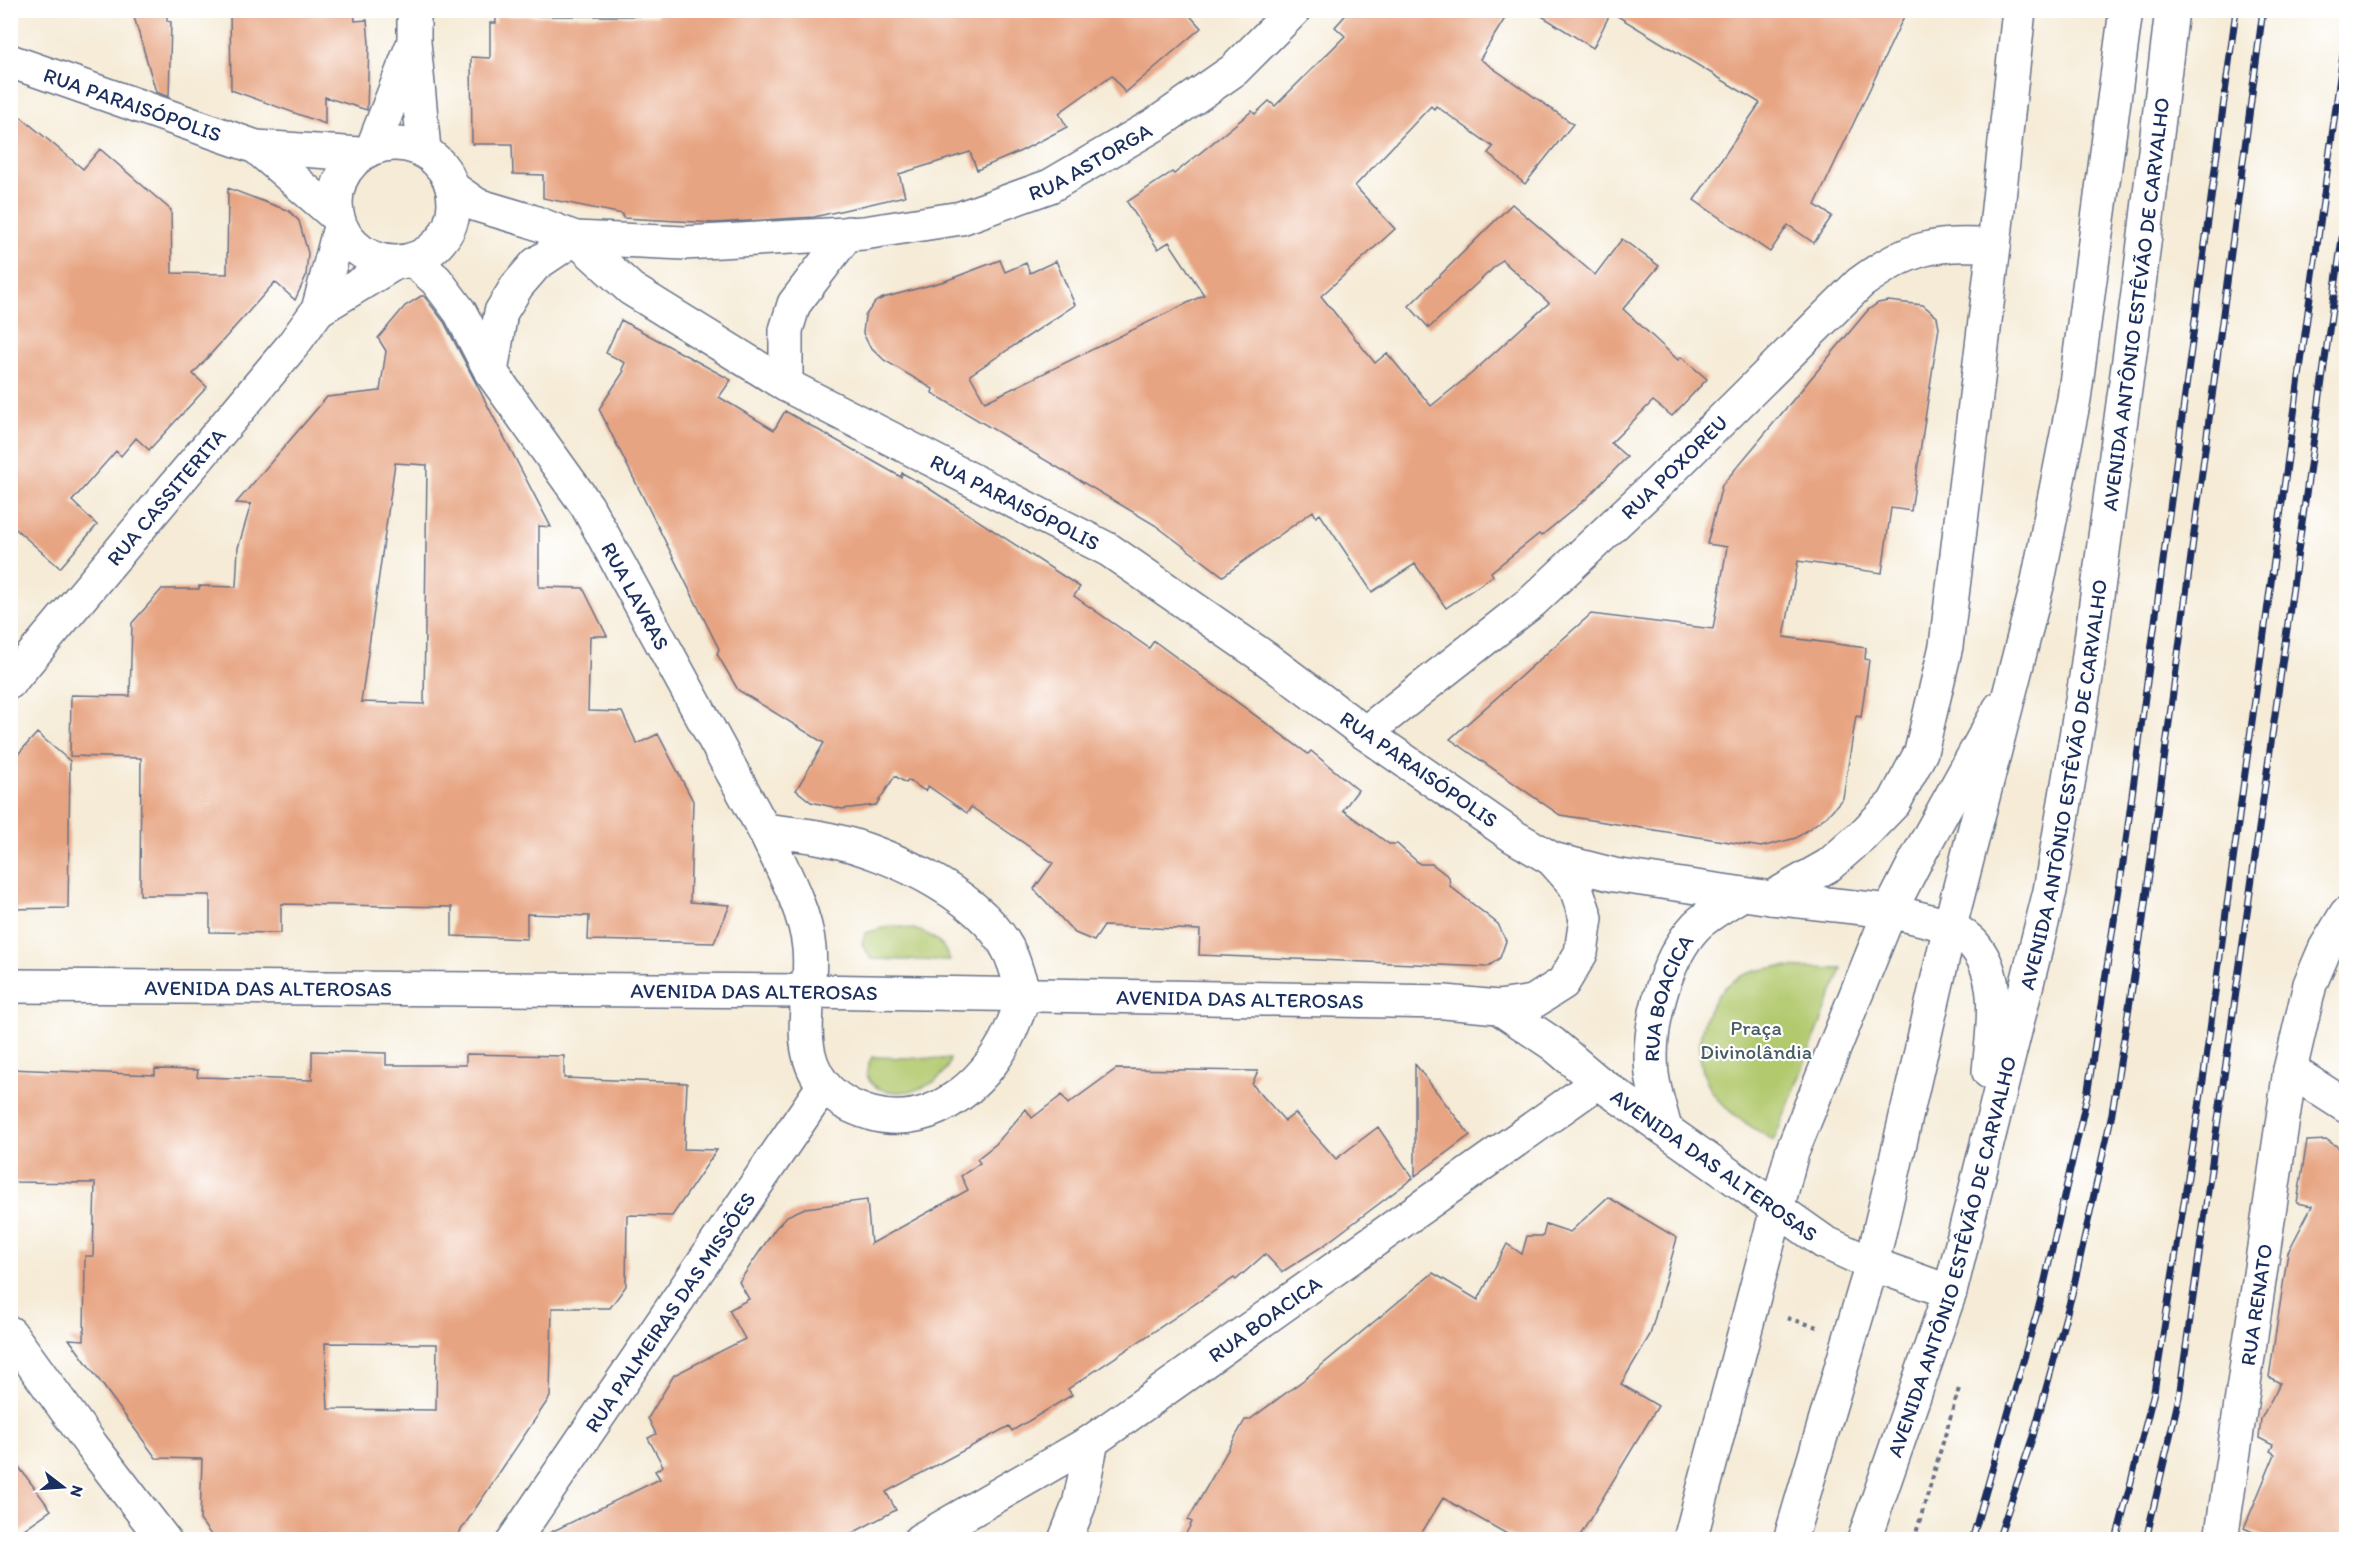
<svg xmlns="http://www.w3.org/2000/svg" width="2357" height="1550" viewBox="0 0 2357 1550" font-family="Itim,sans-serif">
<rect width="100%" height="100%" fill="#fff"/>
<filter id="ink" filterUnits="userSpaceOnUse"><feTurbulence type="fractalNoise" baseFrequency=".0167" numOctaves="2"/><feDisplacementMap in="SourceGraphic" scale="12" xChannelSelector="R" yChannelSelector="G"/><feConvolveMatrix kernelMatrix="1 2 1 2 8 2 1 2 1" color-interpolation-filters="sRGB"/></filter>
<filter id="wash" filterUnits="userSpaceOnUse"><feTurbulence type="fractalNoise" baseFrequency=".008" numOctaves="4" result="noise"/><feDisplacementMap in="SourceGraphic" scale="24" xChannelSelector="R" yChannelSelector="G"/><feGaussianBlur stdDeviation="1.35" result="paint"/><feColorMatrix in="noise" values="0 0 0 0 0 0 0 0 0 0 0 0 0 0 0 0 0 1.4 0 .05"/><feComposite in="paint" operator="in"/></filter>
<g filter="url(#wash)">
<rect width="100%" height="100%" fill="#f5ebd6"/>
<path fill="#b2c96e" stroke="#667c66" stroke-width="1.5" d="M 890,926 C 915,927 942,934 950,961 L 871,959 L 862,944 L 865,933 Z
M 1777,967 L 1842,969 L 1774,1141 C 1754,1128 1730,1115 1715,1096 C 1688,1060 1698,1001 1738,978 C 1750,971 1764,969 1777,967 Z
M 872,1057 L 950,1059 C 941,1103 845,1104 872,1057 Z"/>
<g id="blocks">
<path fill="#e7a482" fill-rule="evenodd" d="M 132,10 L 167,10 L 167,21 L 171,22 L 169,97 L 156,92 Z
M 230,10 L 354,10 L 355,21 L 367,20 L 369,44 L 367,110 L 325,97 L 325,124 L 231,90 Z
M 657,10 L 1185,10 L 1201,28 L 1125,93 L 1112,75 L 1059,113 L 1067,127 L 1021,151 L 977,170 L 970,152 L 899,174 L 905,196 L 814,217 L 715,223 L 623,218 L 623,214 L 543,198 L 543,175 L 513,174 L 512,144 L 472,144 L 471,57 L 490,58 L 490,23 L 496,23 L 496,16 L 657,16 Z
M 1350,10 L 1510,10 L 1480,59 L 1573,124 L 1525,184 L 1488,153 L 1493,147 L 1436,106 L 1434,109 L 1431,106 L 1355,186 L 1395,229 L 1321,296 L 1375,363 L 1387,353 L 1431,406 L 1471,374 L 1549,303 L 1502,260 L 1429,328 L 1409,306 L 1512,204 L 1595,275 L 1622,239 L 1659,266 L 1623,309 L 1678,360 L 1681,357 L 1707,379 L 1672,416 L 1653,401 L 1611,443 L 1627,457 L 1586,499 L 1541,536 L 1539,534 L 1491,572 L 1493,576 L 1446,608 L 1415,564 L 1372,592 L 1320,514 L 1316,517 L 1313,511 L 1223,576 L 1155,525 L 932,393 L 933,389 L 884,360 L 869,345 L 863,333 L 865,316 L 875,302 L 883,298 L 945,281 L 1000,260 L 1005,272 L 1026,263 L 1030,273 L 1056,261 L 1075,305 L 970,375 L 985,402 L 1204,295 L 1169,242 L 1158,249 L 1127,202 L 1172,172 L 1174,174 L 1252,111 L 1255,114 L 1269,101 L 1275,106 L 1345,36 L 1335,27 Z
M 1532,10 L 1907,10 L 1815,205 L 1832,216 L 1814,243 L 1788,225 L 1770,252 L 1694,200 L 1760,103 L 1611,12 L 1593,48 Z
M 10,108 L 83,169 L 100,149 L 171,210 L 172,273 L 227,274 L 228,188 L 289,211 L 299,221 L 308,253 L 306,276 L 295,300 L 275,282 L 193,374 L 207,387 L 149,450 L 136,438 L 121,456 L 116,451 L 72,501 L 97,525 L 60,568 L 10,524 Z
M 421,296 L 424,296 L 444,322 L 551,527 L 539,526 L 539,587 L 583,588 L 607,636 L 590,636 L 588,711 L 622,712 L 637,744 L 658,734 L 693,801 L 690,902 L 730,905 L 714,943 L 588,940 L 589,916 L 527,914 L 527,939 L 452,936 L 452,907 L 281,904 L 281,933 L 210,932 L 210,895 L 140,895 L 141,758 L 70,756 L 71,695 L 130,696 L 132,623 L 162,589 L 199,589 L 199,586 L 236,587 L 238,548 L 251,504 L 236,503 L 327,397 L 380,391 L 386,351 L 378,338 L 405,306 ZM 395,463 L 427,465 L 424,704 L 361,702 Z
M 1888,301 L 1923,305 L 1937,317 L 1939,327 L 1911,511 L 1891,508 L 1882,573 L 1798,561 L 1784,637 L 1866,648 L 1865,659 L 1869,660 L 1861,717 L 1856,716 L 1843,798 L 1827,816 L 1796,838 L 1761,847 L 1560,815 L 1450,739 L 1591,614 L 1713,629 L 1727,547 L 1707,544 L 1722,485 L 1868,310 L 1878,303 Z
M 621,320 L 731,380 L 719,397 L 774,430 L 785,411 L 901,477 L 902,473 L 922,484 L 1080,587 L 1074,596 L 1149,648 L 1154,641 L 1308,754 L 1311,751 L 1358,790 L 1343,810 L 1389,844 L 1397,844 L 1420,864 L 1432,864 L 1449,877 L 1450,886 L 1498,924 L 1506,941 L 1500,958 L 1487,967 L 1199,955 L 1200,930 L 1104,926 L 1094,941 L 1075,933 L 1034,889 L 1053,863 L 971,807 L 967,813 L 928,786 L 925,791 L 908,780 L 906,783 L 895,776 L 876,805 L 842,809 L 811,802 L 796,790 L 824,743 L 738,690 L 717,654 L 719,649 L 599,409 L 624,371 L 622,369 L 625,363 L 606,353 Z
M 37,733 L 70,761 L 68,908 L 10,909 L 10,763 Z
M 312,1051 L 386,1053 L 386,1065 L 466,1065 L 466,1054 L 564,1056 L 564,1078 L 687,1083 L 684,1149 L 717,1150 L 672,1216 L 627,1215 L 626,1286 L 610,1308 L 552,1308 L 550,1397 L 455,1539 L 214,1539 L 200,1520 L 202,1459 L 156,1458 L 69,1339 L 84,1340 L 85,1256 L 93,1256 L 95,1183 L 10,1182 L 10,1069 L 155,1075 L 155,1069 L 198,1070 L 197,1077 L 312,1080 ZM 325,1343 L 437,1344 L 436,1410 L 328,1409 Z
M 1415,1064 L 1470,1135 L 1415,1176 Z
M 1116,1069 L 1258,1071 L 1252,1084 L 1285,1121 L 1295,1113 L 1336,1159 L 1378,1127 L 1413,1178 L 1323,1246 L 1282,1272 L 1265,1254 L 1236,1280 L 1234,1278 L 1068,1389 L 1072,1395 L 1012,1431 L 1009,1426 L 886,1492 L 896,1510 L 841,1539 L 537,1539 L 660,1479 L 655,1471 L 663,1466 L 648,1438 L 656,1434 L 648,1418 L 674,1375 L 745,1339 L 729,1310 L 749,1299 L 739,1282 L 775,1229 L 787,1216 L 805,1208 L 867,1200 L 871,1244 L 968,1190 L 961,1176 L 980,1163 L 977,1159 L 996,1144 L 1026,1109 L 1032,1118 L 1062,1095 L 1068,1104 Z
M 2327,1140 L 2344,1151 L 2346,1146 L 2346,1539 L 2268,1539 L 2244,1528 L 2275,1454 L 2270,1451 L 2273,1445 L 2259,1438 L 2261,1419 L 2280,1383 L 2269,1377 L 2288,1252 L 2312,1206 L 2297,1203 L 2307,1141 Z
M 1608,1197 L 1677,1238 L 1650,1335 L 1621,1384 L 1658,1406 L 1578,1539 L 1516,1539 L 1443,1498 L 1418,1539 L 1183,1539 L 1192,1522 L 1188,1520 L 1245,1420 L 1249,1420 L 1305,1379 L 1433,1273 L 1478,1300 L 1507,1244 L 1522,1254 L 1527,1236 L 1543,1236 L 1546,1224 L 1570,1232 Z
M 10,1455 L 51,1510 L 10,1539 Z"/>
</g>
</g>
<g filter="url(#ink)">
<use href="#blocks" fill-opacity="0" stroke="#677188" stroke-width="1.5"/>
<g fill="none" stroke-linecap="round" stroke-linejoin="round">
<g stroke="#677188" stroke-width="36">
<g id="minor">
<path d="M 414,10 L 414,42 L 424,150"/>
<path id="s1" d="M 10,61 L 256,147 L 360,154"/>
<circle cx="395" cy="203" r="59"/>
<path d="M 256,147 L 337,217"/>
<path d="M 373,147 L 411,49"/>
<path id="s2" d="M 413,260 L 436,280 L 460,312 L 491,372 L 587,506 L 764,830 C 780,864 806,911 809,948 C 814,994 792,1044 823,1084 C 836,1100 852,1108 872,1114 C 935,1131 993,1078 1014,1022 C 1017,1014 1022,1005 1023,996 C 1024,988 1017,974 1015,966 C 995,900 890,852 827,839 C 806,834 785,833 764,830"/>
<path d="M 318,310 L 395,263"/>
<path id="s3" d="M 491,372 L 501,312 L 517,286 L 536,264 L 575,238 L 684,243 L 864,233 L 961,218 L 1050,186 L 1156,124 L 1234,70 L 1294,10"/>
<path d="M 786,385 L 786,330 L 794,304 L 848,233"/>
<path id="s4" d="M 10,682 L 292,346 L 318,310 L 340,227"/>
<path id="s5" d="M 1365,733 L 1533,601 L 1659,482 L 1860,283 C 1908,248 1935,241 1994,246"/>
<path d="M 1552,859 L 1614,875 L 1771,898 L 1890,911 L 1950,926"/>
<path d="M 1771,898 L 1829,865 L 1862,836 L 1894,803 L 1921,752 L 1946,646 L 1994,246 L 2019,10"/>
<path id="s6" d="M 10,986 L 810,991 L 1445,1002 L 1498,1007 L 1533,1002 L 1563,983 L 1581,953 L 1586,918 L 1575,885 L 1552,859 L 1513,836 L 1365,733 L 1264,657 L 1109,550 L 786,385 L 631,289 L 575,238 L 531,221 L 477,205 L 454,189"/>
<path id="s7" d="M 1498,1007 L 1553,1044 L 1598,1082 L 1824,1242 L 1872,1264 L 1950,1292"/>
<path d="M 2290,1070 L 2346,1106"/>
<path id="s8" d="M 1665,1129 C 1661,1111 1654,1092 1652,1074 C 1647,1029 1664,960 1696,926 C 1708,914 1727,904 1742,894"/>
<path d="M 10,1333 L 92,1446 L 164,1540"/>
<path id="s9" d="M 514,1540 L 824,1085"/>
<path id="s10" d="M 920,1540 L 1092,1441 L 1598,1082"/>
<path d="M 1065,1540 L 1079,1505 L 1092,1441"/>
<path d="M 1690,1540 L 1792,1152 L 1890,911 L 1916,860 L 2000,708"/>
<path id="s11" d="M 2221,1540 L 2290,1070 L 2310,984 L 2325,949 L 2346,914"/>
</g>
</g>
<g stroke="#677188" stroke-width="36">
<g id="highway">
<path d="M 1950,926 C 1958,932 1969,938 1975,946 C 2003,980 1992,1032 1989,1072"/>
<path d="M 1790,1540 L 1872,1264 L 1950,926 L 2037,586 L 2074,399 L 2126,10"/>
<path id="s12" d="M 1864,1540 L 1950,1292 L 2050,891 L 2086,677 L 2138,293 L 2172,10"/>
</g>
</g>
<path stroke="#677188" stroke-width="4" stroke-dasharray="4.5 4.5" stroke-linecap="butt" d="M 1787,1318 L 1817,1327
M 1914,1540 L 1960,1385"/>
<use href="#minor" stroke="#fff" stroke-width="33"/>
<use href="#highway" stroke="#fff" stroke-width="33"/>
<g stroke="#1b2f5e" stroke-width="7">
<path id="rail" d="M 1972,1540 L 2040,1302 L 2087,1096 L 2123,863 L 2236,10
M 1998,1540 L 2033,1436 L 2072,1294 L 2112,1113 L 2143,920 L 2263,10
M 2116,1540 L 2154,1392 L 2202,1088 L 2346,33
M 2146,1540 L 2179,1397 L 2346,210"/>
</g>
<use href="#rail" stroke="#fff" stroke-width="4.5" stroke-dasharray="14" stroke-linecap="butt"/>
</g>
</g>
<g text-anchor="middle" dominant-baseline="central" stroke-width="4.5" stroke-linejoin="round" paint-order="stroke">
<g font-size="21" fill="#1b2f5e" stroke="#fff">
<text stroke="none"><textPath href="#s1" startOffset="130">RUA PARAISÓPOLIS</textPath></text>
<text stroke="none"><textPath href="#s3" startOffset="696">RUA ASTORGA</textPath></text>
<text stroke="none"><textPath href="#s12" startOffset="1269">AVENIDA ANTÔNIO ESTÊVÃO DE CARVALHO</textPath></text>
<text stroke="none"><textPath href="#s5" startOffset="408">RUA POXOREU</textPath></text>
<text stroke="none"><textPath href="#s4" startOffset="242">RUA CASSITERITA</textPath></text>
<text transform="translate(1015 502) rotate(27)">RUA PARAISÓPOLIS</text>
<text stroke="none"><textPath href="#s2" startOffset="405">RUA LAVRAS</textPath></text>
<text transform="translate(1419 769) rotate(35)">RUA PARAISÓPOLIS</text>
<text stroke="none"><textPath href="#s12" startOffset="783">AVENIDA ANTÔNIO ESTÊVÃO DE CARVALHO</textPath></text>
<text stroke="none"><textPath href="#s6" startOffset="258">AVENIDA DAS ALTEROSAS</textPath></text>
<text stroke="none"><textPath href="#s6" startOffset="744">AVENIDA DAS ALTEROSAS</textPath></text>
<text stroke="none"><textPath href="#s6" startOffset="1230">AVENIDA DAS ALTEROSAS</textPath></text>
<text stroke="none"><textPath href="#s8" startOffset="135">RUA BOACICA</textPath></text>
<text stroke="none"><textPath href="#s7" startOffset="268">AVENIDA DAS ALTEROSAS</textPath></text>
<text stroke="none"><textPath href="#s12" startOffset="297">AVENIDA ANTÔNIO ESTÊVÃO DE CARVALHO</textPath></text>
<text stroke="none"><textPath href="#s11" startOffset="238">RUA RENATO</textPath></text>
<text stroke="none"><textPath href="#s9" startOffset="276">RUA PALMEIRAS DAS MISSÕES</textPath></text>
<text stroke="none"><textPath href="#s10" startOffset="410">RUA BOACICA</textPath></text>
</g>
<g font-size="21" fill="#485d63" stroke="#fff">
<text x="1756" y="1027">Praça<tspan x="1756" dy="24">Divinolândia</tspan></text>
</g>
</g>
<rect width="2357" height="1550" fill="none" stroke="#fff" stroke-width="36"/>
<g transform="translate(63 1487) rotate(107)" stroke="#ffffff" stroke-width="4.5" paint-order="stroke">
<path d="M0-4.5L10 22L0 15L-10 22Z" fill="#1b2f5e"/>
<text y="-9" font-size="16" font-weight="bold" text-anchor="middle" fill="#1b2f5e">N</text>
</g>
</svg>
